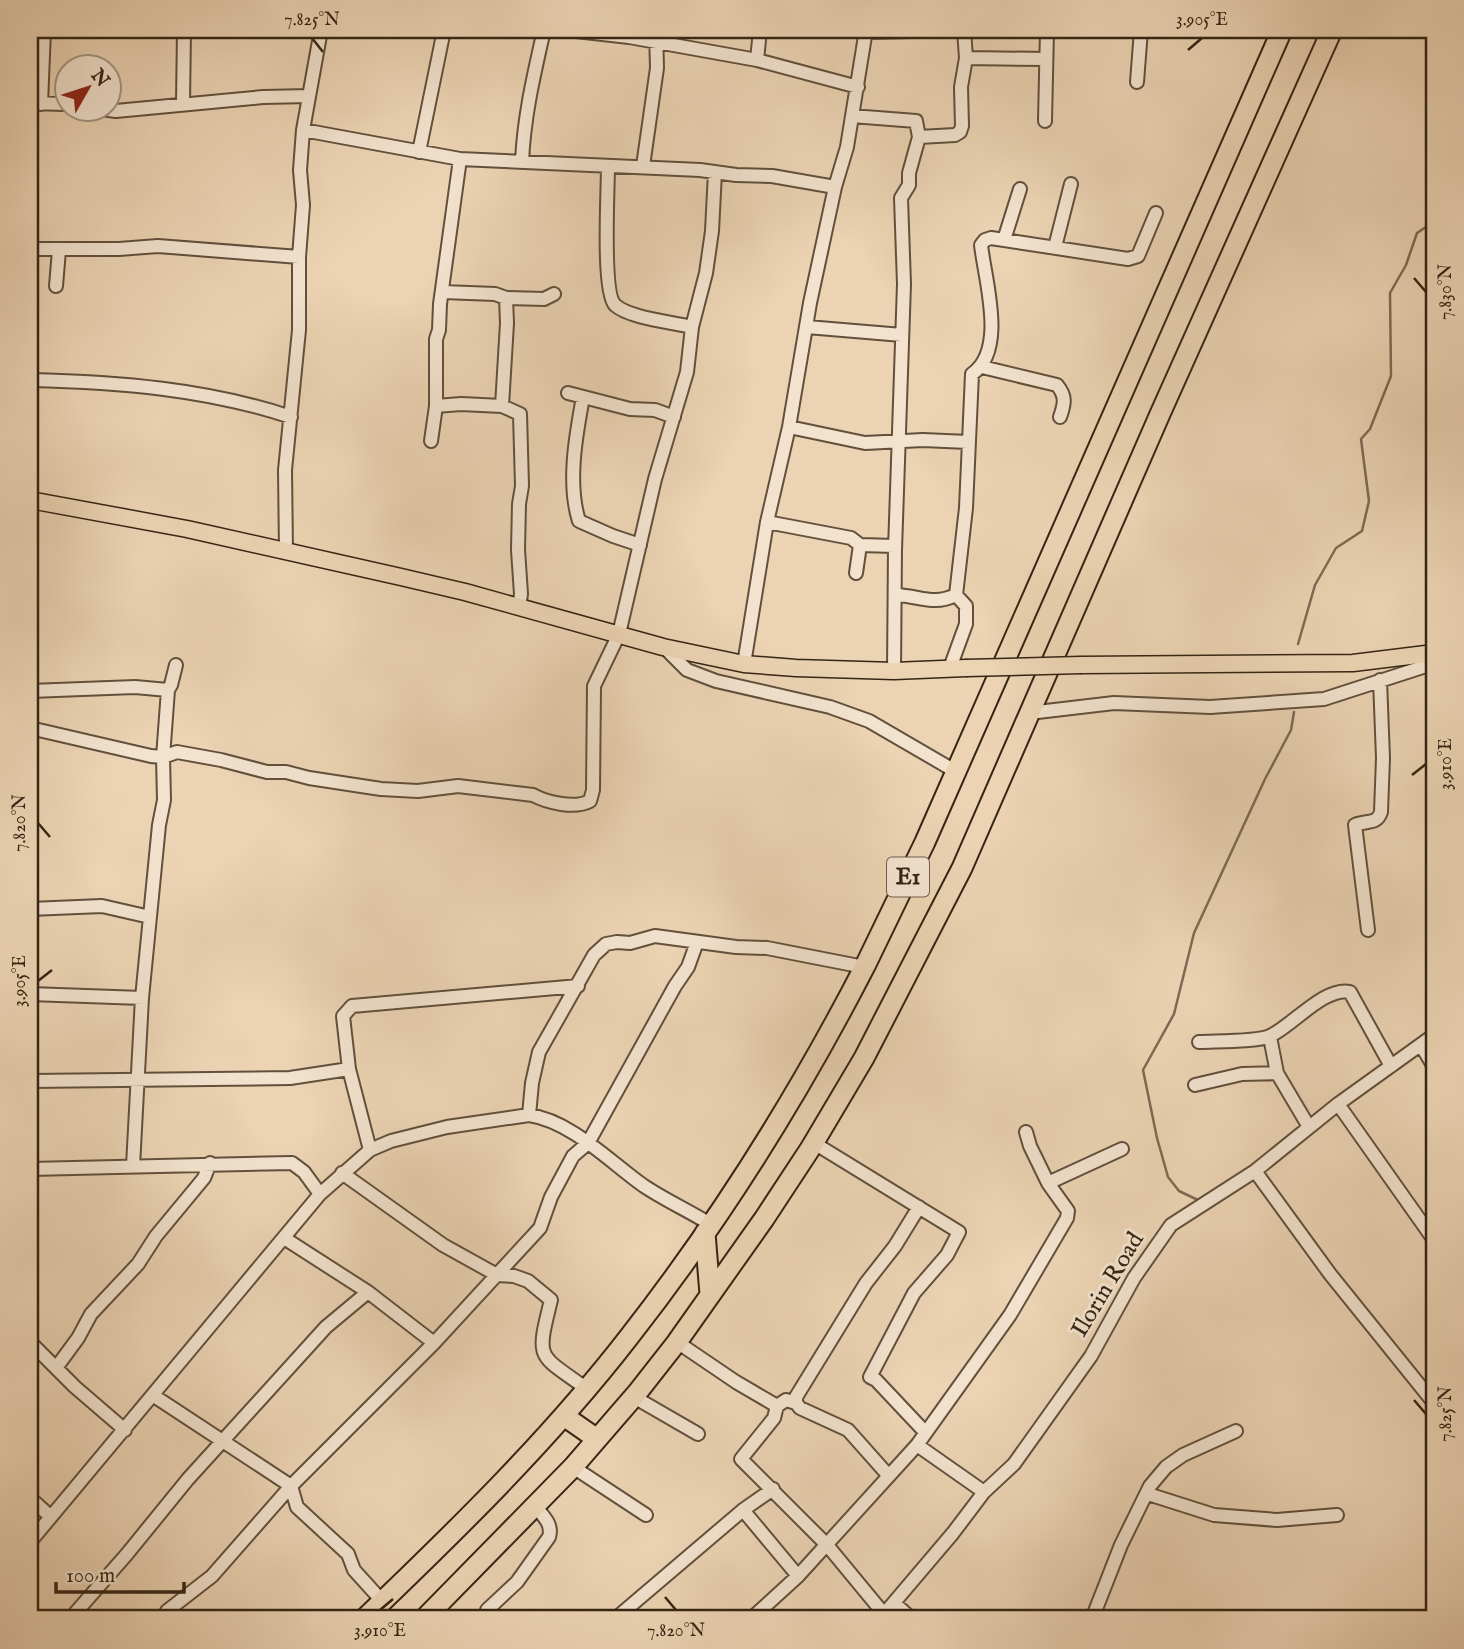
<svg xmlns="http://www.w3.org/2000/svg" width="1464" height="1649" viewBox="0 0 1464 1649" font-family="'IM FELL English',serif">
<rect width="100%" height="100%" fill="#ebd3b3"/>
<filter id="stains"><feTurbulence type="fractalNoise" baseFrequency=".00286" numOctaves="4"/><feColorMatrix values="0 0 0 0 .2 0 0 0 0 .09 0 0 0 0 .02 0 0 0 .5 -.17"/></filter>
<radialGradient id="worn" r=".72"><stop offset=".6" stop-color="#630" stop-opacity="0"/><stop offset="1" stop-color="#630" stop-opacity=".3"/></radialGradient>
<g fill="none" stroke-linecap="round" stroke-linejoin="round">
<path stroke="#7d6a53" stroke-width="2.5" d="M 1298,644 L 1315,585 L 1336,548 L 1362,531 L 1369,501 L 1361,439 L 1370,429 L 1391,376 L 1390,293 L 1406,265 L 1417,233 L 1429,225 L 1434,226
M 1200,1201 L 1179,1191 L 1168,1177 L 1157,1138 L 1143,1070 L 1174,1014 L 1194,933 L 1265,779 L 1291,730 L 1294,712"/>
<g stroke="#62503c" stroke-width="16">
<path id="minor" d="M 567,30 L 629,37 L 757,60 L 858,87
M 866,32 L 964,30
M 966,58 L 1046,59
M 757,60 L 760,30
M 1137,82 L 1141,30
M 30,103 L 66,104
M 183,103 L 184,30
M 41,104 L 44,30
M 94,108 L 116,111 L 263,97 L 309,96
M 852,116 L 916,121 L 919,137 L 955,135 L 960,132 L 962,126 L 961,87 L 966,58 L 964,30
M 1045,121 L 1047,30
M 303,130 L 460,159 L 700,170 L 736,175 L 772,176 L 835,187
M 419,152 L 444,30
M 522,162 C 524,116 534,74 544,30
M 608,166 C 608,190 602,292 615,305 C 629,318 672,322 692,327
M 643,166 L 657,68 L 656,30
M 1004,240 L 1020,189
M 1055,247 L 1071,184
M 30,249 L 119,249 L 158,246 L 299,257
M 56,286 L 59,250
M 443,292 L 495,294 L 506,298 L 544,299 L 554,294
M 807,327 L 902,335
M 982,367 L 1057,385 C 1066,396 1065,403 1060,417
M 30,380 C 118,382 207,389 291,417
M 568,393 L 630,409 L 655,410 L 674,417
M 583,397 C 576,435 567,483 579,521 L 613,536 L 640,545
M 436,406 L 461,404 L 502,406 L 520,414 L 522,486 L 519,504 L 518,550 L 521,594 L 519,607
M 502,406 L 507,323 L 506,298
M 789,427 L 865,443 L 923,440 L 968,442
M 431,441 L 436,406 L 436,339 L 439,330 L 440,304 L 460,159
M 767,522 L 851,538 L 860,545 L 895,546 L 894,671
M 895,550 L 904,284 L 901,198 L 909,185 L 909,173 L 919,137
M 286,552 L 285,470 L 299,330 L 299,257 L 303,205 L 300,170 L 303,130 L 321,30
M 856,573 L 860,545
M 896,595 C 921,596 932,606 956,595
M 664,647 L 687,670 L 716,681 L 830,707 L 869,721 L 955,771
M 1434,653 L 1434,675
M 744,664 L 767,522 L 789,427 L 810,303 L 835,187 L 847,147 L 866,30
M 950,668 L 966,624 L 966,606 L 956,595 L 966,508 L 972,374 C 1007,350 985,281 981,245 L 985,240 L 991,238 L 1128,259 L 1138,256 L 1156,213
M 30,691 L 135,687 L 168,690
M 1029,713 L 1114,703 L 1210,707 L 1324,699 L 1423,667 L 1434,653
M 30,728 L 151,756 L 163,757 L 177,752 L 221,760 L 267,772 L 286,772 L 309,778 L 381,789 L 418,791 L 458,786 L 533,795 C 548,803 575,809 590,801 L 593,790 L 594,686 L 619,634 L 655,479 L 687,372 L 692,327 L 706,273 L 712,231 L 715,172
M 30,909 L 102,906 L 150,917
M 1368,930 L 1355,825 C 1366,820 1377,825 1381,812 L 1383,758 L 1380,680
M 30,994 L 142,998
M 1270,1037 L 1277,1073 L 1309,1127
M 1199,1042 C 1216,1041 1257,1042 1270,1036 C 1292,1026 1325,986 1350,992 L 1391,1066
M 1421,1045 L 1434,1067
M 30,1081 L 290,1078 L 349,1069
M 1195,1085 L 1242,1074 L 1277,1073
M 1338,1104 L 1434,1240
M 529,1115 L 532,1083 L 539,1052 L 594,955 L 606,944 L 617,942 L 630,943 L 655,936 L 736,947 L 767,948 L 864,967
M 814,1143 L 959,1232 L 947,1255 L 914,1293 L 870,1377 L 876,1380 L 925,1432
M 370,1150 L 349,1069 L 343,1016 L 352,1006 L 578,986
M 133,1166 L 142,998 L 159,825 L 164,800 L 163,757 L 168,690 L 171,685 L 176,665
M 30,1169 L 292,1163 L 304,1172 L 320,1194
M 1255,1171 L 1330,1274 L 1434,1403
M 342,1173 L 443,1245 L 497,1275 L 514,1276 L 528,1281 L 551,1300 C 536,1361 537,1353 587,1389
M 1048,1183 L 1122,1149
M 284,1238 L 368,1292 L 434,1343
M 30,1342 L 75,1387 L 125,1430
M 677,1342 L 736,1382 L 777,1406 L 786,1400 L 796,1403 L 800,1408 L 848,1430 L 888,1475
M 56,1368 L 78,1338 L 91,1314 L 138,1264 L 156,1236 L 204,1178 L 210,1163
M 154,1396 L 291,1486 L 297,1507 L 348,1554 L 354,1570 L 383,1602
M 634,1397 L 698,1434
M 796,1403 L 796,1397 L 866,1283 L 895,1246 L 919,1207
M 777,1406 L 774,1418 L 741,1459 L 827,1545 L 884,1614
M 917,1445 L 984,1492
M 573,1467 L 646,1515
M 1148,1494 L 1214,1515 L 1277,1520 L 1337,1515
M 30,1498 L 51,1517
M 743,1510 L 798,1576
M 30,1542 L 320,1194 L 370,1150 L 391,1141 L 447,1127 L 529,1115 C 571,1121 610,1162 644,1186 C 665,1200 689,1211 710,1224
M 894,1603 L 912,1619
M 70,1619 L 127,1554 L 188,1479 L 326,1327 L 368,1292
M 164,1619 L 167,1611 L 212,1576 L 291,1486 L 434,1343 L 540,1228 L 551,1197 L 573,1156 L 588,1143 L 675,986 L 688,967 L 697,942
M 487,1619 L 487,1610 L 517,1582 L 549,1537 C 553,1524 543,1516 535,1506
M 615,1619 L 743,1510 L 773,1489
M 751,1619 L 798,1576 L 917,1445 L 1010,1315 L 1067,1218 L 1068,1211 L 1048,1183 L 1030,1146 L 1026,1132
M 880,1619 L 953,1533 L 984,1492 L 1014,1464 L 1091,1356 L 1134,1278 L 1171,1225 L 1255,1171 L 1338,1104 L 1434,1035
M 1092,1619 L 1121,1545 L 1150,1486 L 1166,1467 L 1183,1455 L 1236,1431"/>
</g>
<g stroke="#352514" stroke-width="19">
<path id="major" d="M 30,500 L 187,529 L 401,577 L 465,592 L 663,647 L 744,664 L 796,668 L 894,671 L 966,668
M 1081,665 L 1353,663 L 1434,653"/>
</g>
<g stroke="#352514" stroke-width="23">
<path id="highway" d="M 705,1233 L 710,1294
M 564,1416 L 597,1439
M 364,1619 C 457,1530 550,1439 629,1337 C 719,1222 798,1096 865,966 C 885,925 905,883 925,842 L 1282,30
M 424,1619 L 573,1467 L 637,1393 L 677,1342 L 764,1219 L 810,1149 L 864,1058 L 962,868 L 1160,414 L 1332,30"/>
</g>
<use href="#minor" stroke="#f2e2ce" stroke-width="12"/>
<use href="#major" stroke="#ebd3b3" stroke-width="16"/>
<use href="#highway" stroke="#ebd3b3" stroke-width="19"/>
<g stroke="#352514" stroke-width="19" stroke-linecap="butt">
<path id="major-bridge" d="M 966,668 L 1081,665"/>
</g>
<use href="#major-bridge" stroke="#ebd3b3" stroke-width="16"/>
</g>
<path fill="none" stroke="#352514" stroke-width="2.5" d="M 312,38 L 323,52M 1188,50 L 1202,38M 1414,278 L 1426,292M 1412,775 L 1426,764M 38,823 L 50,837M 38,981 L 52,970M 1414,1400 L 1426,1414M 665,1597 L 676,1610M 380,1610 L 393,1599"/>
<g text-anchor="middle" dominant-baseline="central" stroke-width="6" stroke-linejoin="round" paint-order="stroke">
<rect fill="#f2e2ce" stroke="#6e5e4c" stroke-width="2" x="887" y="857.5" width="42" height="39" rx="5"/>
<g font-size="23" font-weight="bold" fill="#352514">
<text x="908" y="877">E1</text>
</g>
<g font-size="24" fill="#352514" stroke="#f2e2ce">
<text transform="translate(1108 1285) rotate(-59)">Ilorin Road</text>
</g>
</g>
<rect width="1464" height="1649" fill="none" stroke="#ebd3b3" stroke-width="77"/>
<g transform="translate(88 88) rotate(51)"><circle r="33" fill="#f2e2ce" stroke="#a69684" stroke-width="2"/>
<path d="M0-5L12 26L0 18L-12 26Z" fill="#8f2418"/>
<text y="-10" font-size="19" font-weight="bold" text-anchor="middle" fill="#352514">N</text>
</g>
<path d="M56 1582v10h128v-10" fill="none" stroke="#352514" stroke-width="3.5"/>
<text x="66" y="1582" font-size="21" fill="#352514" stroke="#f2e2ce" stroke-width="5" paint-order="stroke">100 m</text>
<rect x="38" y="38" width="1388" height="1572" fill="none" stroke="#352514" stroke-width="2.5"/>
<g font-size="18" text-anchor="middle" fill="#352514">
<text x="312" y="25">7.825°N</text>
<text x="1202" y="25">3.905°E</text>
<text transform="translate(1445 292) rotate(-90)" y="6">7.830°N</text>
<text transform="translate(1445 764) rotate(-90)" y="6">3.910°E</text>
<text transform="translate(19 823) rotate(-90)" y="6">7.820°N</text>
<text transform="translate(19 981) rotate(-90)" y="6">3.905°E</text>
<text transform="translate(1445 1414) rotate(-90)" y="6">7.825°N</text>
<text x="380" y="1636">3.910°E</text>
<text x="676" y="1636">7.820°N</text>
</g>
<rect width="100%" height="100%" filter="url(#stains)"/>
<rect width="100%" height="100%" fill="url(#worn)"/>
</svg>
